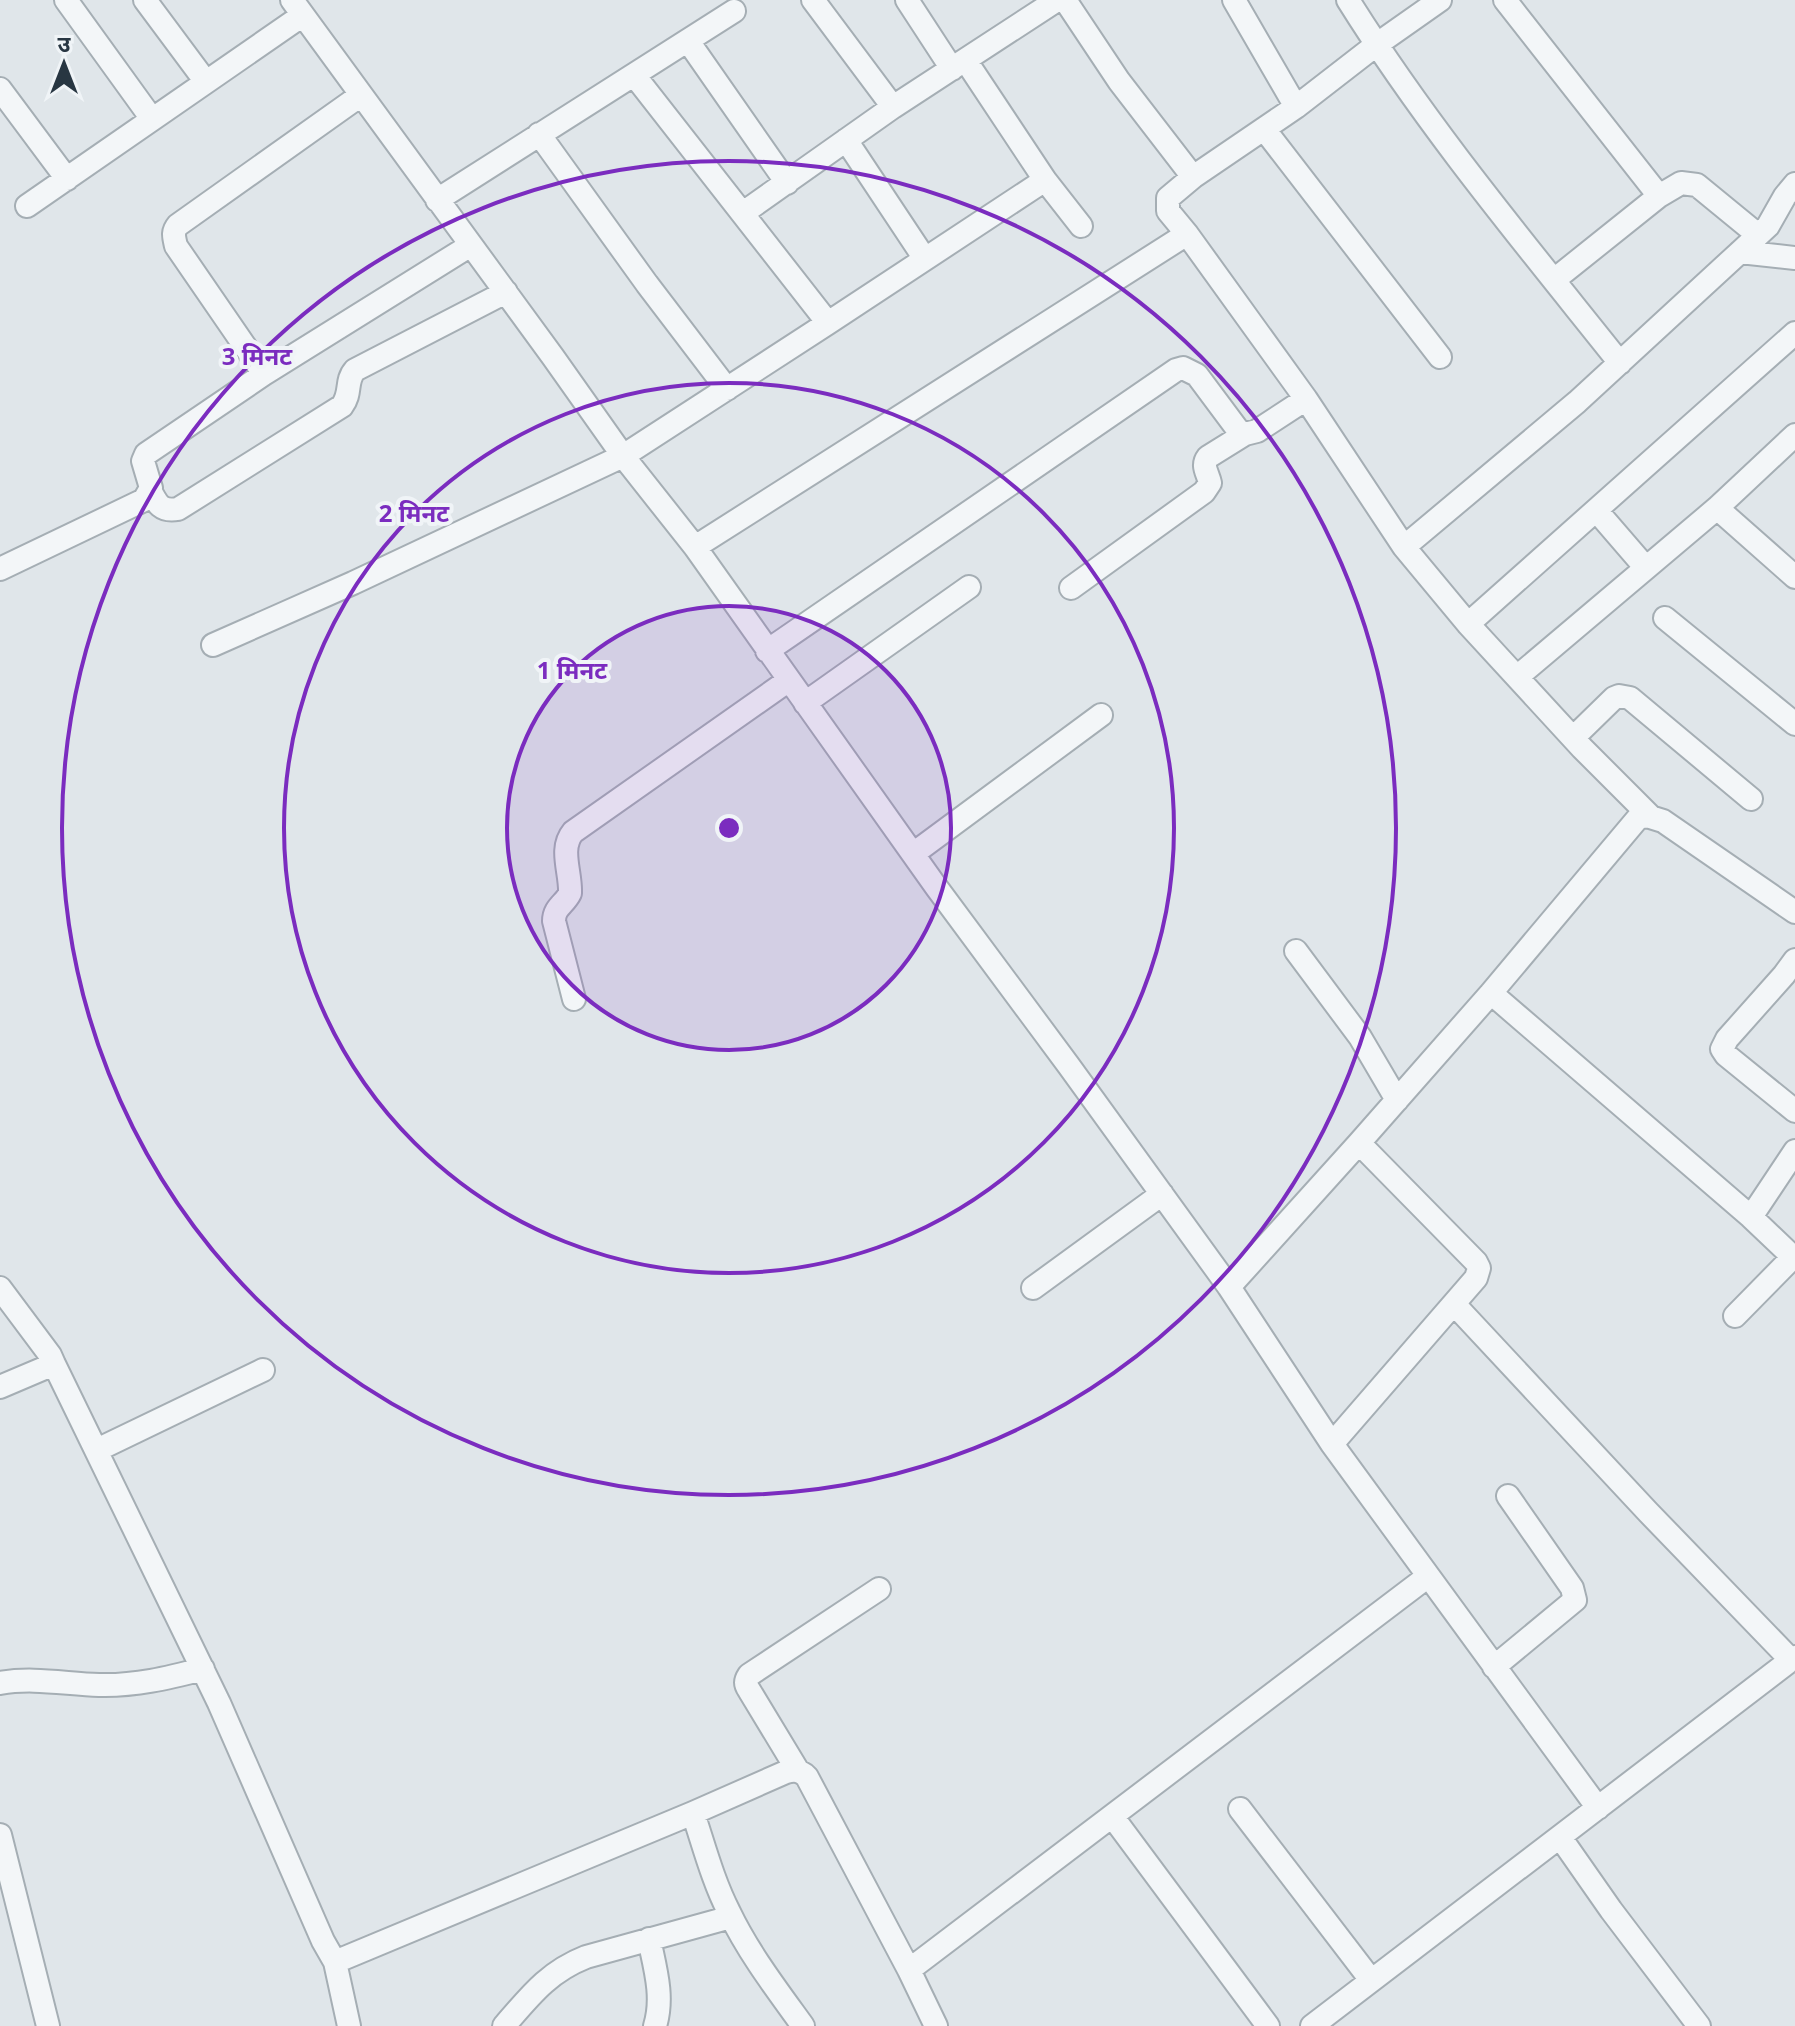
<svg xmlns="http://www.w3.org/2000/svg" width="1795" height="2026" viewBox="0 0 1795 2026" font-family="'Noto Sans','Noto Sans Devanagari',sans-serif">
<rect width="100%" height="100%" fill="#e0e6ea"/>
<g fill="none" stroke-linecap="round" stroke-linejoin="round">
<g stroke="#a5aeb4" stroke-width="26">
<path id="minor" d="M 66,0 L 152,119
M 145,0 L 206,82
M 292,0 L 553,357 L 623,456 L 695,547 L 937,888 L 1069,1066 L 1229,1287 L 1332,1444 L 1598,1808
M 813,0 L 893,107
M 907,0 L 952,69
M 1065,0 L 1119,81 L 1193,177
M 1234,0 L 1296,107
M 1348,0 C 1428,128 1526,245 1620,363
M 1440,0 L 1376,45 L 1296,107 L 1193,177 L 1168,198 L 1168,211 L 1187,234 L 1306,399 L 1404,547 L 1468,624 L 1582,748 L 1651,817
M 1505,0 L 1659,196
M 688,41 L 787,183
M 966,61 L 1045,180 L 1081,226
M 634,75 L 828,323
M 0,89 L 67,179
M 1264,129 L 1440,357
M 539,134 L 647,284 L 727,389
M 846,140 L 925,259
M 437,200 L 734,11
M 27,206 L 303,15
M 743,213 L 893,107 L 1057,0
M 1740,252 L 1795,258
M 1554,280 L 1659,196 L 1681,183 L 1697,185 L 1758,235
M 264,374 L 176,246 C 174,237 172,232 178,225 L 361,95
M 150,490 C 157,504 161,512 178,509 L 342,406 C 352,393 345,381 355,370 L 506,292
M 1717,508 L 1795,577
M 1596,510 L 1646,568
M 695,547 L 1187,234
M 1404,547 L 1577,402 L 1740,252 L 1768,226 L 1785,196 L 1795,184
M 0,569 L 144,500 L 151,488 L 143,461 L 146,454 L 264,374 L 471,245
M 1071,588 L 1204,492 L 1210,483 C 1208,473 1201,466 1208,457 L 1245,434
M 1665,618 L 1795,724
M 1468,624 L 1795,333
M 213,645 L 353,583 L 623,456 L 828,323 L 1045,180
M 767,651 L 1176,370 L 1183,368 L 1197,375 L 1238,430 L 1245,434 L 1257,431 L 1306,399
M 1517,677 L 1717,508 L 1795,435
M 805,703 L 969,587
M 1573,738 L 1614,698 L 1619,696 L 1630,698 L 1751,799
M 913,854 L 1101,715
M 1296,951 L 1360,1037 L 1397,1100
M 1795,960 L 1784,975 L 1727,1039 L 1722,1049 L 1726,1055 L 1795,1111
M 1491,993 L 1751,1217 L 1793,1257 L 1735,1316
M 574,999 L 554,921 C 554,907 565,904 570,893 C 571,872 559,849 573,832 L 789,680
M 1751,1217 L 1795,1151
M 1229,1287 L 1359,1143 L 1491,993 L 1638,818 L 1647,816 L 1663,821 L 1795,912
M 0,1288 L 50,1355 L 54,1364 L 219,1703 L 323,1941 L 335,1962 L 349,2026
M 1033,1288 L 1162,1194
M 1454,1304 L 1648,1512 L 1791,1660
M 0,1387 L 54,1364
M 1332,1444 L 1476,1278 L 1479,1268 L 1476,1262 L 1359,1143
M 97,1450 L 263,1370
M 1494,1667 L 1575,1600 L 1572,1588 L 1508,1496
M 0,1683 C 33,1677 66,1684 99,1685 C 135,1686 168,1678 203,1669
M 798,1771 L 749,1690 C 745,1684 745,1681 749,1675 L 879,1589
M 1240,1809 L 1371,1980
M 693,1813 C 704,1846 713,1881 729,1912 C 748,1952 777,1990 803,2026
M 1112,1816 L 1268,2026
M 0,1835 L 48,2026
M 1560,1837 L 1611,1910 L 1699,2026
M 649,1939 C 655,1968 664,1997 655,2026
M 335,1962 L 693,1813 L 786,1772 C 794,1770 801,1770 807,1777 L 909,1970 L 936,2026
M 909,1970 L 1427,1577
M 504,2026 C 530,1996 548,1972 586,1957 L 731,1917
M 1312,2026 L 1795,1657"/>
</g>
<use href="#minor" stroke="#f3f6f8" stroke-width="22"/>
</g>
<circle cx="729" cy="828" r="222" fill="#7b2cbf" fill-opacity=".12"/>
<g fill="none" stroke="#7b2cbf" stroke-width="4">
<circle cx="729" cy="828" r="222"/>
<circle cx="729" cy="828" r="445"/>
<circle cx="729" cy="828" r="667"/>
</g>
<circle cx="729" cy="828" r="12" fill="#7b2cbf" stroke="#f0f4f7" stroke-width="4"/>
<g font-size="24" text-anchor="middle" font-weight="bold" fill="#7b2cbf" stroke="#f0f4f7" stroke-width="8" stroke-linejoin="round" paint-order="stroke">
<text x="257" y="365">3 मिनट</text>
<text x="414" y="522">2 मिनट</text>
<text x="572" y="679">1 मिनट</text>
</g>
<g transform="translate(64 64)" stroke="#f0f4f7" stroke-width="6" paint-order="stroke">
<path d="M0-6L14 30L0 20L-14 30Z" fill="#283642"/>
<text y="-12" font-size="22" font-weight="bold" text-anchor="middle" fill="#283642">उ</text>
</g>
</svg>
